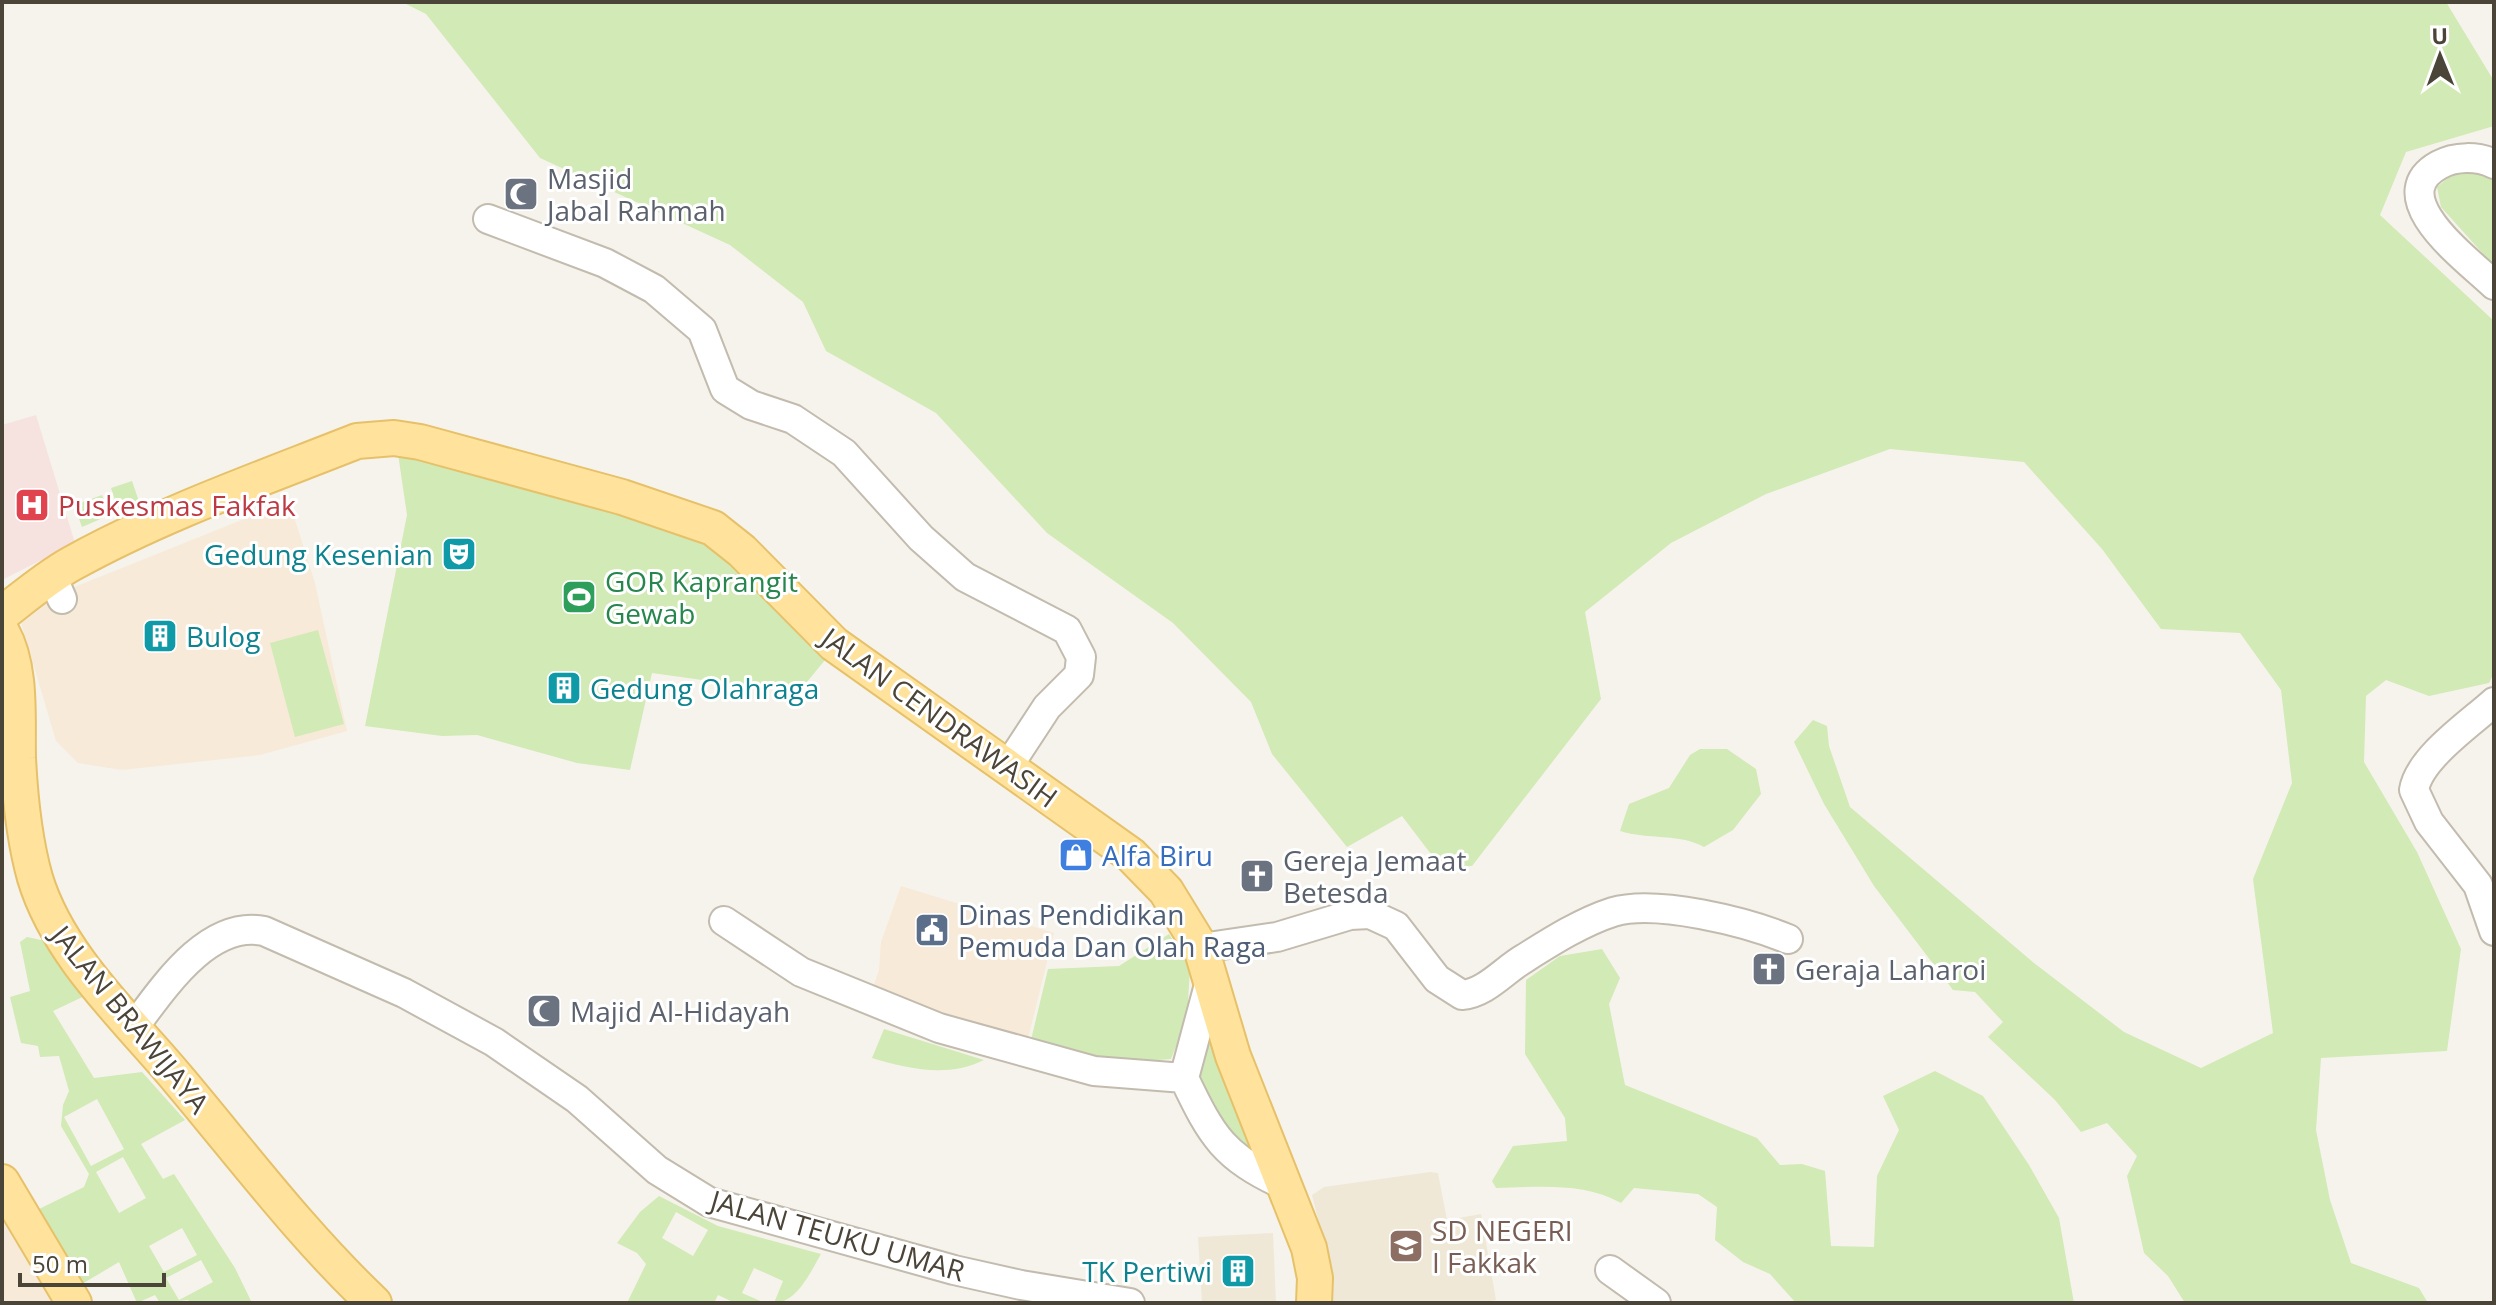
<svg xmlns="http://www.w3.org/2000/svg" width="2496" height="1305" viewBox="0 0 2496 1305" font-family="'Open Sans',sans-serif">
<rect width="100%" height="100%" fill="#f6f3ec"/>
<path fill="#f7ead8" d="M 289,501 L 315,583 L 347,731 L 260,755 L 122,770 L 78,763 L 56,741 L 20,619 L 47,598 Z
M 901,886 L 1054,933 L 1027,1043 L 871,993 L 879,970 L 881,942 Z
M 2,1205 L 59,1303 L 2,1303 Z"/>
<path fill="#efe8d6" d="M 1430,1172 L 1438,1173 L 1447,1220 L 1481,1214 L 1496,1300 L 1476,1303 L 1328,1303 L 1331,1271 L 1312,1195 L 1324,1187 Z
M 1273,1233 L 1276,1303 L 1202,1303 L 1198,1237 Z"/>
<path fill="#f6e3e0" d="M 36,415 L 75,543 L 2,580 L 2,425 Z"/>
<path fill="#d2eab5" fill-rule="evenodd" d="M 402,2 L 2446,2 L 2494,81 L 2494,126 L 2406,152 L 2380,215 L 2494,321 L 2494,673 L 2489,683 L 2429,696 L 2386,680 L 2366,696 L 2364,762 L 2417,852 L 2461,949 L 2447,1051 L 2321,1058 L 2316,1130 L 2330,1200 L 2351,1263 L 2419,1288 L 2428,1303 L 2185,1303 L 2168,1276 L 2144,1253 L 2127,1176 L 2137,1156 L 2107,1123 L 2081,1132 L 2055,1100 L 1988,1037 L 2003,1022 L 1975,992 L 1953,990 L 1874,886 L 1824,804 L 1794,742 L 1813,720 L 1827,726 L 1829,746 L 1850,807 L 2034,963 L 2124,1032 L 2201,1068 L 2273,1033 L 2253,879 L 2292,783 L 2281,690 L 2240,633 L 2161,629 L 2102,549 L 2024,462 L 1890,449 L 1766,494 L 1671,543 L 1585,612 L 1601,699 L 1472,866 L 1440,866 L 1402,816 L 1347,847 L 1272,754 L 1251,702 L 1173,623 L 1047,533 L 936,413 L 826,351 L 803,302 L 730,245 L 540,158 L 426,14 Z
M 2457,171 L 2478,172 L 2494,179 L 2494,266 L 2441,207 L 2437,187 Z
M 397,447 L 720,543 L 726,559 L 825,660 L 802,688 L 752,687 L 652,673 L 630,770 L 577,763 L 477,735 L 442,736 L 365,726 L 407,515 Z
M 132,481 L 143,513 L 122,520 L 111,488 Z
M 102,495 L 110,515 L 82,527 L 74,505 Z
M 318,630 L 344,724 L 295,737 L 270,643 Z
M 1700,749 L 1727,749 L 1756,769 L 1761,794 L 1733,830 L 1704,847 C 1679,833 1648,840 1620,831 L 1629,804 L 1669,788 L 1690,755 Z
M 1169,934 L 1190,968 L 1187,1018 L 1171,1059 L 1119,1063 L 1030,1044 L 1048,969 L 1119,966 Z
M 27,937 L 55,943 L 93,992 L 53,1011 L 94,1078 L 142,1072 L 185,1120 L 141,1144 L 163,1179 L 174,1174 L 235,1268 L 252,1303 L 191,1303 L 188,1300 L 160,1303 L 155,1295 L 137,1303 L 119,1262 L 82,1284 L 39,1209 L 84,1187 L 89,1174 L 61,1126 L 63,1105 L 69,1091 L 59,1056 L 40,1057 L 38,1046 L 21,1043 L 10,997 L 30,991 L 20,942 ZM 97,1099 L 124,1149 L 91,1166 L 64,1117 ZM 123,1157 L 146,1198 L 119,1213 L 96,1172 ZM 182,1228 L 197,1255 L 164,1272 L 149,1246 ZM 201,1260 L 213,1282 L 179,1300 L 166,1278 Z
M 1602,949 L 1620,978 L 1609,1004 L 1625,1085 L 1757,1138 L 1780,1165 L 1802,1164 L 1825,1171 L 1831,1246 L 1874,1247 L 1877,1176 L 1899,1130 L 1883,1096 L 1935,1071 L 1983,1096 L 2029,1165 L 2059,1218 L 2074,1303 L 1796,1303 L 1770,1274 L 1743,1262 L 1715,1240 L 1717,1207 L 1698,1194 L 1634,1188 L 1621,1203 C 1584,1182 1538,1187 1496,1188 L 1492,1181 L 1513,1146 L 1567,1141 L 1565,1118 L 1525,1054 L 1526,980 L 1560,956 Z
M 1209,1026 L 1254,1160 C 1205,1108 1184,1101 1209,1026 Z
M 884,1029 L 984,1060 C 948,1078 909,1069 872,1058 Z
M 659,1196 L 718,1226 L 821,1254 C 811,1271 797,1303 774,1303 L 783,1281 L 754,1268 L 742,1293 L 765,1303 L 735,1303 L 718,1295 L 714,1303 L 627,1303 L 646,1264 L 637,1253 L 617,1243 L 640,1212 ZM 676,1212 L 708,1230 L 693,1256 L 662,1238 Z"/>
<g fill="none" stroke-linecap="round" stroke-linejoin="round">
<g stroke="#c2bbae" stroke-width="32">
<path id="minor" d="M 2494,164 C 2478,156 2455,156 2439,165 C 2381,197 2468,260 2494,285
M 488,219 L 605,263 L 654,289 L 702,330 L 725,389 L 751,405 L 793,419 L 844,453 L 921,538 L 965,577 L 1067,630 L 1081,657 L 1079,675 L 1047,707 L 1007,768
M 52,576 L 62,599
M 2494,702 C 2471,723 2419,758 2414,790 L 2429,822 L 2478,885 L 2494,931
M 724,921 L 801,972 L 939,1028 L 1094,1071 L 1184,1078
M 1201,948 L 1277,937 L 1350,915 L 1370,914 L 1396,926 L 1437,979 L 1462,995 C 1486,993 1504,970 1525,958 C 1552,941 1582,922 1613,912 C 1656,899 1747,922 1788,939
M 1210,981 L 1184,1078 C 1212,1137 1224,1157 1284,1185
M 134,1027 C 164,987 208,920 264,931 L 404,993 L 494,1042 L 577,1099 L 657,1170 L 709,1202 L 954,1270 L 1021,1285 L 1130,1303
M 1610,1270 L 1656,1303"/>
</g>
<g stroke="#e6c16a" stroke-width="38">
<path id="major" d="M 2,614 C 24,597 46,578 71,564 C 161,514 261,479 357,441 L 394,438 L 420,442 L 622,497 L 713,528 L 742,551 L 834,644 L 1131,855 L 1166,891 L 1201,948 L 1233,1056 L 1309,1248 L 1315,1278 L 1314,1303
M 2,632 C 22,668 17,718 18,758 C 20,798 24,839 35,878 C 58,955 127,1018 178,1079 C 242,1155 302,1235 374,1303
M 2,1182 L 74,1303"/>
</g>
<use href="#minor" stroke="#fff" stroke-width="28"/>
<use href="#major" stroke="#ffe39c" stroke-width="34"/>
</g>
<defs>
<g id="mosque-square" transform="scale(1.8)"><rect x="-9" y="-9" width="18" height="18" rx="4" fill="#6b7280" stroke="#fff"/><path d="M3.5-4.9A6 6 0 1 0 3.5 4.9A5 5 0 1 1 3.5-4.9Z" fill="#fff"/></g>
<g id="hospital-square" transform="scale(1.8)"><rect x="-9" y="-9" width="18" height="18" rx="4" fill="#e0444e" stroke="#fff"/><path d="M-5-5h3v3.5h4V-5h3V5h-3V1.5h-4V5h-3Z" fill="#fff"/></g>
<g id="theatre-square" transform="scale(1.8)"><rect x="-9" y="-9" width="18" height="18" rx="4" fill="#0f9aa8" stroke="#fff"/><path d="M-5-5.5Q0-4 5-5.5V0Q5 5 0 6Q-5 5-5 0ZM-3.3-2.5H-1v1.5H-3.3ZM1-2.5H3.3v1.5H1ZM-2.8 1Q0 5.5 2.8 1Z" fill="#fff"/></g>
<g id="stadium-square" transform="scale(1.8)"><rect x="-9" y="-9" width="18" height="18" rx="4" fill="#2e9e5b" stroke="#fff"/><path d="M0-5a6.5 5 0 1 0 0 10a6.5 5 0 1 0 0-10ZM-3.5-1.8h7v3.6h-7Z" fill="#fff"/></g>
<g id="building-square" transform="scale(1.8)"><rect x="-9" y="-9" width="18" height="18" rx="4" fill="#0f9aa8" stroke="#fff"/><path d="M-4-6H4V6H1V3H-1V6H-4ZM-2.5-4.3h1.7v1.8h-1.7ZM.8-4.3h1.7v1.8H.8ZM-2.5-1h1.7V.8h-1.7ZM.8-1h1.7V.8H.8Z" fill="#fff"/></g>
<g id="shop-square" transform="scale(1.8)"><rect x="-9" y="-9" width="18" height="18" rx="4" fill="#3f7fe0" stroke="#fff"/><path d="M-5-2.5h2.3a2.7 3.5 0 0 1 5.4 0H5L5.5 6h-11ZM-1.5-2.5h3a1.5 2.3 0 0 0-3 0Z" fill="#fff"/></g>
<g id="church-square" transform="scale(1.8)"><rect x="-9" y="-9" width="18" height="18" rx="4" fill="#6b7280" stroke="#fff"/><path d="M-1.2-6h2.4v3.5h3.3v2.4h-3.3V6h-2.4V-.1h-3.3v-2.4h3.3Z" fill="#fff"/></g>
<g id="civic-square" transform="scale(1.8)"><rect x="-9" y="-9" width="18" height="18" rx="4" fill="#5c6f8a" stroke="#fff"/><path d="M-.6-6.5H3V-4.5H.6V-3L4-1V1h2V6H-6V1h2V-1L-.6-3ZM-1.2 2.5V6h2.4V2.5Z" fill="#fff"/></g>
<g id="school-square" transform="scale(1.8)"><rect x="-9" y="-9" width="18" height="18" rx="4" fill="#8d6e63" stroke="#fff"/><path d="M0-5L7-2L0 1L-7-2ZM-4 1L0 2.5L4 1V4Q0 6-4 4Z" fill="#fff"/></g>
</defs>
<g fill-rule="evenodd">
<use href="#mosque-square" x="521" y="194"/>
<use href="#hospital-square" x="32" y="505"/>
<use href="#theatre-square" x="459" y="554"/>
<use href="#stadium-square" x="579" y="597"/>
<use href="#building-square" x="160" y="636"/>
<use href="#building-square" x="564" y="688"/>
<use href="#shop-square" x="1076" y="855"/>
<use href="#church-square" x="1257" y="876"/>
<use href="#civic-square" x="932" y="930"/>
<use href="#church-square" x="1769" y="969"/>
<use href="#mosque-square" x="544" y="1011"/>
<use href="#school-square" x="1406" y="1246"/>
<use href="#building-square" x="1238" y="1271"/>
</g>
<g text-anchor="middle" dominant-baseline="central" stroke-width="6" stroke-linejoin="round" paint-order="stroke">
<g font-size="28" fill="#5b616d" stroke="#fff" text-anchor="start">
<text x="547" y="178">Masjid<tspan x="547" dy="32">Jabal Rahmah</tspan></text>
<text x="1283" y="860">Gereja Jemaat<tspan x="1283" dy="32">Betesda</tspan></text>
<text x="1795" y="969">Geraja Laharoi</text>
<text x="570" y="1011">Majid Al-Hidayah</text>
</g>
<g font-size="28" fill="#be3a42" stroke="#fff" text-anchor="start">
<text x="58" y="505">Puskesmas Fakfak</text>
</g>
<g font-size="28" fill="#0d838f" stroke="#fff" text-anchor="end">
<text x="433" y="554">Gedung Kesenian</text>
<text x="186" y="636" text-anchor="start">Bulog</text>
<text x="590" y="688" text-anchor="start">Gedung Olahraga</text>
<text x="1212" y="1271">TK Pertiwi</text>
</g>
<g font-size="28" fill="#27864d" stroke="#fff" text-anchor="start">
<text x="605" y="581">GOR Kaprangit<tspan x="605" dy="32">Gewab</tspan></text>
</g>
<g font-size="28" fill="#4b4439" stroke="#fff">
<text transform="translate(940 717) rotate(36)">JALAN CENDRAWASIH</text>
<text transform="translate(131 1019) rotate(51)">JALAN BRAWIJAYA</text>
<text transform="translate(838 1235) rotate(16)">JALAN TEUKU UMAR</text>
</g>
<g font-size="28" fill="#366cbe" stroke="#fff" text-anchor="start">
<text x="1102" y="855">Alfa Biru</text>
</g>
<g font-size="28" fill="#4e5e75" stroke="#fff" text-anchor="start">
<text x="958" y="914">Dinas Pendidikan<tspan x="958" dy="32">Pemuda Dan Olah Raga</tspan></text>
</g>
<g font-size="28" fill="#785e54" stroke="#fff" text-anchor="start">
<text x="1432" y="1230">SD NEGERI<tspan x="1432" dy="32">I Fakkak</tspan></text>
</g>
</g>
<rect width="2496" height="1305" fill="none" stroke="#4b4439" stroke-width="8"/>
<g transform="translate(2440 56) rotate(359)" stroke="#ffffff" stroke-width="6" paint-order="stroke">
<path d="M0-6L14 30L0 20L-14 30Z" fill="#4b4439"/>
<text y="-12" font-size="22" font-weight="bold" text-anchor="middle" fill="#4b4439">U</text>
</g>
<path d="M20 1273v12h144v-12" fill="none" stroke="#4b4439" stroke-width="4"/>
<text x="32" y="1273" font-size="24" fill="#4b4439" stroke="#ffffff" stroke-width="6" paint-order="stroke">50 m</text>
</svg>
